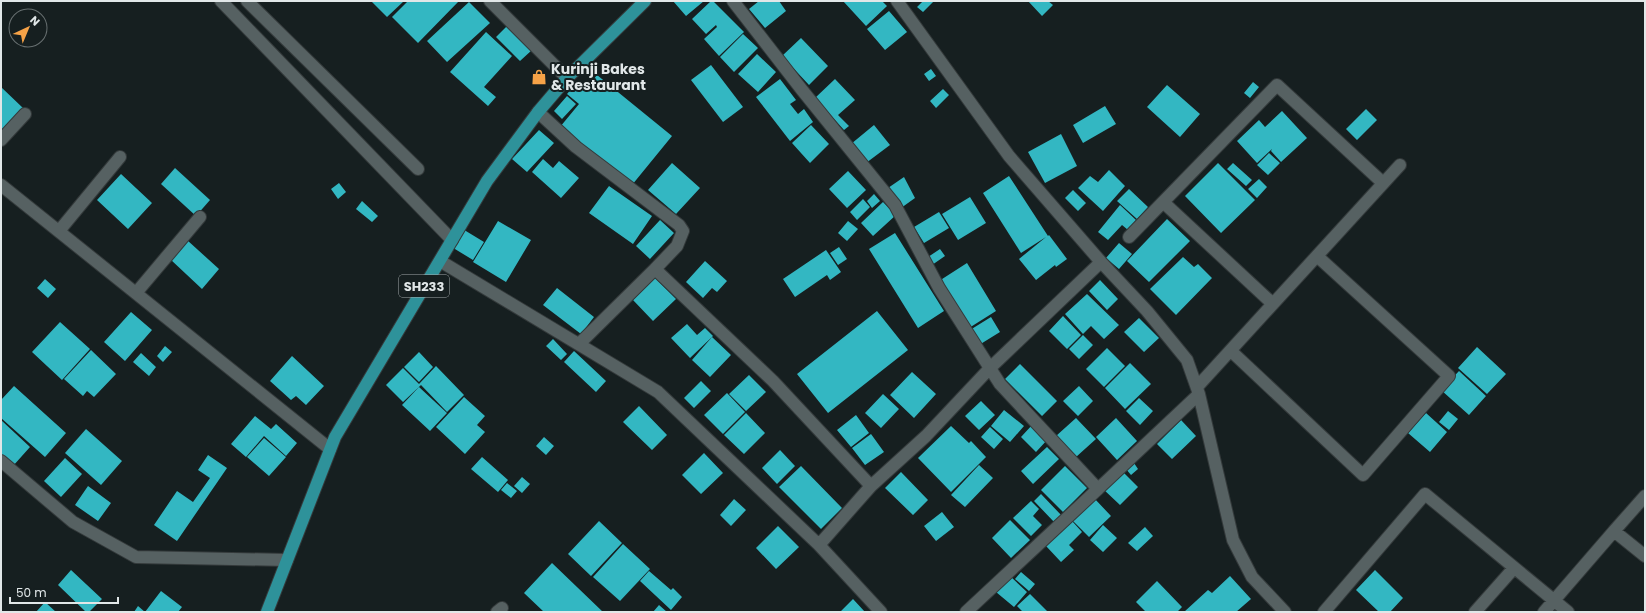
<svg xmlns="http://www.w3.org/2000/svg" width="1646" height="613" viewBox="0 0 1646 613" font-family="Poppins,sans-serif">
<rect width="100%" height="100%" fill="#161f20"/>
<path fill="#33b7c2" d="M 371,1 L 404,1 L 387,17 Z
M 408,1 L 459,1 L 418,43 L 392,17 Z
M 673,1 L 704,1 L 686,16 Z
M 711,1 L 713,1 L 744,32 L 719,56 L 704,39 L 717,27 L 716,25 L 706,34 L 692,19 Z
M 759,1 L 779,1 L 786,11 L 765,28 L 749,9 Z
M 843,1 L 882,1 L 887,6 L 866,26 Z
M 923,1 L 934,1 L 923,12 L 917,7 Z
M 1028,1 L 1048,1 L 1053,5 L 1042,16 Z
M 469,2 L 490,23 L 447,62 L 427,41 Z
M 889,11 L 907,32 L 885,50 L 867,29 Z
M 507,26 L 532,50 L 520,61 L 496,37 Z
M 486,32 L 512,56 L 484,87 L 496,97 L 488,106 L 450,72 Z
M 743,34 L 758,48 L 734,72 L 720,57 Z
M 801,38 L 828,66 L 809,85 L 782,56 Z
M 757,54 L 776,72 L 758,92 L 738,74 Z
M 711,65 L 743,107 L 723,122 L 691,80 Z
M 931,69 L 936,76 L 929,81 L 924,74 Z
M 597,75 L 672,136 L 632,185 L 560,127 L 579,104 L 567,94 L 578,81 L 587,88 Z
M 780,79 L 796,100 L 790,104 L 798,114 L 804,109 L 813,122 L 790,141 L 756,97 Z
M 835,79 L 855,100 L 838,115 L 849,126 L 844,130 L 815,98 Z
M 1253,82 L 1259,87 L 1250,98 L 1244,93 Z
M 1167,85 L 1200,114 L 1180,137 L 1147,107 Z
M 1,87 L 23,108 L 1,132 Z
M 943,89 L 949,95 L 936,108 L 930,101 Z
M 567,96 L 576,104 L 562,119 L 554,111 Z
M 1105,106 L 1116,124 L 1083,143 L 1073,125 Z
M 1366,109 L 1377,120 L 1357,140 L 1346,129 Z
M 1282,111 L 1307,138 L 1281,162 L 1271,151 L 1272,149 L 1257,163 L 1237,141 L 1259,120 L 1265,127 Z
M 811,125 L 829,144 L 810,163 L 792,143 Z
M 874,125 L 890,145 L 866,163 L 851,144 Z
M 539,130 L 554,143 L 527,172 L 512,159 Z
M 1061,134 L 1077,166 L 1045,183 L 1028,152 Z
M 1269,153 L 1280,163 L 1268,175 L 1257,165 Z
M 543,159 L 553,168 L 559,161 L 579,178 L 561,198 L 532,172 Z
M 672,163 L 700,188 L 676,214 L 648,190 Z
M 1218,163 L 1255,200 L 1221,233 L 1185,196 Z
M 1233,163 L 1252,180 L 1246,186 L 1227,169 Z
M 175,168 L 210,200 L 196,216 L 161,184 Z
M 1109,170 L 1125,186 L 1103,211 L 1078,188 L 1090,176 L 1098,182 Z
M 848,171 L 866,190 L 847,208 L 829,189 Z
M 121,174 L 152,203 L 128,229 L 97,200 Z
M 1009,176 L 1048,236 L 1049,235 L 1067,259 L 1056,267 L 1055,265 L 1036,280 L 1019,259 L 1046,237 L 1021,253 L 983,193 Z
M 904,177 L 915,198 L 901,208 L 888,188 Z
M 1259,179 L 1267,187 L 1257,198 L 1248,189 Z
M 339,183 L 346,192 L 338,199 L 331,189 Z
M 609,186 L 652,216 L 633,244 L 589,213 Z
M 1129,189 L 1148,207 L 1137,219 L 1117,201 Z
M 1073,190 L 1086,203 L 1078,211 L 1065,198 Z
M 874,194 L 880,201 L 872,208 L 867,201 Z
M 970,197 L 986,223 L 958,240 L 942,214 Z
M 863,199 L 870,207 L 857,220 L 850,212 Z
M 362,201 L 378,216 L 372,222 L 356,209 Z
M 883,202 L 896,215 L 873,236 L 861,223 Z
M 1120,205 L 1136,220 L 1128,230 L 1122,225 L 1108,240 L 1098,232 Z
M 939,212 L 949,228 L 924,243 L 914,227 Z
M 1167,219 L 1190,241 L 1149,282 L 1127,261 Z
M 660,220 L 674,233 L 650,259 L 636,246 Z
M 498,221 L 531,240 L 506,282 L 473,262 Z
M 848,221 L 858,229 L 847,241 L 838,233 Z
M 461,228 L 484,242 L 473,260 L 450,246 Z
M 895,233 L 944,311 L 918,328 L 869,249 Z
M 187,240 L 219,269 L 202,289 L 170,259 Z
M 1119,243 L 1132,254 L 1119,269 L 1106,258 Z
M 839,247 L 847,259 L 838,265 L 830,253 Z
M 940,249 L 945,256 L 932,265 L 928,257 Z
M 826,250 L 841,272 L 830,280 L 827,275 L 795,297 L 783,279 Z
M 1183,257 L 1194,267 L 1198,264 L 1212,278 L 1176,315 L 1150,289 Z
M 705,261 L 727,281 L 717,292 L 712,288 L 703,298 L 686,282 Z
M 967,263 L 996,311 L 969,328 L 939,281 Z
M 655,278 L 676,299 L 653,321 L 633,300 Z
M 45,279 L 56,289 L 48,298 L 37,288 Z
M 1100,280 L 1118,299 L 1107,310 L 1089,291 Z
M 557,288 L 594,317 L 581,334 L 543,305 Z
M 1087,294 L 1119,325 L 1104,339 L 1091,326 L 1083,334 L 1065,314 Z
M 877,311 L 908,350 L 828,413 L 797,374 Z
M 131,312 L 152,330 L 125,361 L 104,342 Z
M 1063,316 L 1081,335 L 1067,349 L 1049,331 Z
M 991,317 L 1000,332 L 979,345 L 970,330 Z
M 1139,318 L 1159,338 L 1144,352 L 1124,332 Z
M 60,322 L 90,349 L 62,380 L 32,352 Z
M 687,324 L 697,335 L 705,328 L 713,336 L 690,358 L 671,338 Z
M 1083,335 L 1093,345 L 1079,359 L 1069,349 Z
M 712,337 L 731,355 L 710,377 L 692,360 Z
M 553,339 L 567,354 L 561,360 L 546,346 Z
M 165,346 L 172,352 L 163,362 L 157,356 Z
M 1477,347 L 1506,374 L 1487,394 L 1458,368 Z
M 1107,348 L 1125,366 L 1104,387 L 1086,369 Z
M 91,350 L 116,374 L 94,397 L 87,391 L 83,396 L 64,379 Z
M 574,351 L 606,381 L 596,392 L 564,362 Z
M 419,352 L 433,367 L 419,382 L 404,367 Z
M 141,353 L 156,367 L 149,376 L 133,362 Z
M 292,356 L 324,386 L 306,405 L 296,396 L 291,400 L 270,381 Z
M 1130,363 L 1151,384 L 1125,409 L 1105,388 Z
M 1020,364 L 1057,401 L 1042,416 L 1005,379 Z
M 436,366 L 464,395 L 447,412 L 421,385 L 403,402 L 386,385 L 403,368 L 419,384 Z
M 1459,371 L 1486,396 L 1469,415 L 1441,390 Z
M 912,372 L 936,394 L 914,418 L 890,395 Z
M 749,375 L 766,392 L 746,411 L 729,394 Z
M 701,381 L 711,391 L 694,408 L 684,398 Z
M 14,386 L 66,433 L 45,457 L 1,418 L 1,400 Z
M 1079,386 L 1093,401 L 1078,416 L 1063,401 Z
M 419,387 L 447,413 L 430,431 L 402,405 Z
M 727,393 L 745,412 L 723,434 L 704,415 Z
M 883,394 L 899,409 L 881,428 L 865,413 Z
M 464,397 L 485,416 L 477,425 L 485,432 L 465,454 L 436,427 Z
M 1139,398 L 1153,411 L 1140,425 L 1126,411 Z
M 981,401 L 995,415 L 979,430 L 965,416 Z
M 639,406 L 667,435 L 652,450 L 623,422 Z
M 1004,410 L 1024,426 L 1010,442 L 991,426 Z
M 1448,411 L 1458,419 L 1449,430 L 1439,422 Z
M 746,413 L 765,433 L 744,454 L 724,435 Z
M 1426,413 L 1447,432 L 1430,452 L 1408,433 Z
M 856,415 L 869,433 L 851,447 L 837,430 Z
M 255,416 L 271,429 L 276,424 L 297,443 L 286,456 L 264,436 L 246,457 L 231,444 Z
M 1076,418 L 1096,439 L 1076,457 L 1056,436 Z
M 1116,418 L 1137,441 L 1117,460 L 1096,437 Z
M 1,420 L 30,447 L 13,466 L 1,455 Z
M 1181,420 L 1196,436 L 1172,459 L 1157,444 Z
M 1033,424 L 1048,439 L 1036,452 L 1021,437 Z
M 951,426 L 969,443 L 971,441 L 986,457 L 951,492 L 918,458 Z
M 990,427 L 1003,439 L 994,449 L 981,437 Z
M 86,429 L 122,461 L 101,485 L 65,453 Z
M 871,434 L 884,452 L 865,465 L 852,448 Z
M 544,437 L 554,446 L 546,455 L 536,446 Z
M 264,438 L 286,457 L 269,476 L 247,457 Z
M 1047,447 L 1059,459 L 1033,484 L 1021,471 Z
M 780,450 L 795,466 L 777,484 L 762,468 Z
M 704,453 L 723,473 L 701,494 L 682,475 Z
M 208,455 L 227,468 L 177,541 L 154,525 L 177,491 L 193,502 L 210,478 L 198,470 Z
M 482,457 L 508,480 L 498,492 L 471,469 Z
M 65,458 L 82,474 L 61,497 L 44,481 Z
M 1134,463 L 1138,469 L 1131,475 L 1126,469 Z
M 979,465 L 993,478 L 965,507 L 951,495 Z
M 801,466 L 842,508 L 821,529 L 779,487 Z
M 1065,466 L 1087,488 L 1063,512 L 1041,490 Z
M 1120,469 L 1138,487 L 1120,505 L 1102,488 Z
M 901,472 L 928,500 L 913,515 L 885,488 Z
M 522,477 L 530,484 L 522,493 L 514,486 Z
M 507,483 L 517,491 L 511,498 L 501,490 Z
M 88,486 L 111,503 L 98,521 L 75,505 Z
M 1041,494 L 1062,516 L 1055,523 L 1034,501 Z
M 1094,498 L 1111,516 L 1089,537 L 1072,520 Z
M 734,499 L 746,510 L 731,526 L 720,515 Z
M 1031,501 L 1039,509 L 1033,516 L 1042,525 L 1031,536 L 1013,518 Z
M 942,512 L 954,527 L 936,541 L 924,526 Z
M 1010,520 L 1030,540 L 1011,558 L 992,538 Z
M 599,521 L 622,543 L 591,576 L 568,554 Z
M 1072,521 L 1082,532 L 1069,545 L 1074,550 L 1061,562 L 1046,546 Z
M 1103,525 L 1117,538 L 1103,552 L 1090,540 Z
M 778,526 L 799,547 L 776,569 L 756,548 Z
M 1145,527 L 1153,536 L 1137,551 L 1128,543 Z
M 623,544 L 650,569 L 620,601 L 593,577 Z
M 552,563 L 603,612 L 544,612 L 524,593 Z
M 71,570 L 102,599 L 89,612 L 86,612 L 58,585 Z
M 1375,570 L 1403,598 L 1390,612 L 1379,612 L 1356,590 Z
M 649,571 L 671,590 L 673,588 L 682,597 L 671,610 L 640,581 Z
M 1021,572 L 1035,584 L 1029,591 L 1015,579 Z
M 1010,576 L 1027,592 L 1014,607 L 996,592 Z
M 1230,576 L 1251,599 L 1236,612 L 1184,612 L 1208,590 L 1212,593 Z
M 1157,581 L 1182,607 L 1177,612 L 1146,612 L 1136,602 Z
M 161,591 L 182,607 L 178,612 L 134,612 L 138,606 L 145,612 Z
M 1030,594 L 1048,612 L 1023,612 L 1017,606 Z
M 853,599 L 865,612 L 840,612 Z
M 45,602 L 56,612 L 36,612 Z
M 659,605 L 667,612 L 653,612 Z"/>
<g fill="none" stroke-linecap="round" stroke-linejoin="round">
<g stroke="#343a3b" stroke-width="14">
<path id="minor" d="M 221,1 L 452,240
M 247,1 L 418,169
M 490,1 L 567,78
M 733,1 L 802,90 L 895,205 L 939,288 L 1000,384 L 1098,489 L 1199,394
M 897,1 L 1009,156 L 1101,262 L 1147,311 L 1187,360 L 1199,394 L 1233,540 L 1252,577 L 1285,612
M 538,112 L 576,147 L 679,225 L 683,231 L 677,246 L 655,269
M 1,140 L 25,114
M 1,185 L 330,449
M 1163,202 L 1273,304
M 59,231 L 120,157
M 1129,237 L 1277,85 L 1383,183
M 440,261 L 658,392 L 819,545 L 881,612
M 136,293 L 200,217
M 579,344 L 655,269 L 773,381 L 871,486 L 819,545
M 1231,351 L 1363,475 L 1449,376 L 1317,256
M 1197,387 L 1400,165
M 1,461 L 73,522 L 136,557 L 287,560
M 871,486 L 926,436 L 990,368 L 1101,262
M 1614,531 L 1645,496
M 497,612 L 502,608
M 966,612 L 1098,489
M 1324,612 L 1425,494 L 1568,612
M 1475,612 L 1514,568
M 1544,612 L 1614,531 L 1645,556"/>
</g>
<g stroke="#343a3b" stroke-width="14">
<path id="major" d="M 267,612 L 335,437 L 487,181 L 538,112 L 567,78 L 645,1"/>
</g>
<use href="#minor" stroke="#566162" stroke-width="12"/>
<use href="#major" stroke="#2e929a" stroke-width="12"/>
</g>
<defs>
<g id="shop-bare" transform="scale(1.2)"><path d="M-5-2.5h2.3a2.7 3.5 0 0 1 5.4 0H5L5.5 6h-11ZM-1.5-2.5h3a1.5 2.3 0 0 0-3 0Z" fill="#f6a247" stroke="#161f20" stroke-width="2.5" paint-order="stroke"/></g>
</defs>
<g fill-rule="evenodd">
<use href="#shop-bare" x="539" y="77"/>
</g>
<g text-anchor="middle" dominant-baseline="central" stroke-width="4" stroke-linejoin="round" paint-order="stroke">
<rect fill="#161f20" stroke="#a4abac" stroke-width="1" x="399" y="275" width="50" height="22" rx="3"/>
<g font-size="13" font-weight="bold" fill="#e1e7e8">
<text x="424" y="286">SH233</text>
</g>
<g font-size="14" font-weight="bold" fill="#e1e7e8" stroke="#161f20" text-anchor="start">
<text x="551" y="69">Kurinji Bakes<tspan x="551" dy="16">&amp; Restaurant</tspan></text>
</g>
</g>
<rect width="1646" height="613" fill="none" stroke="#e1e7e8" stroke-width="4"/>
<g transform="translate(28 28) rotate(44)"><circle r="19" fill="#161f20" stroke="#676f70"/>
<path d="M0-3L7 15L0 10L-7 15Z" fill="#f6a247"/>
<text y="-6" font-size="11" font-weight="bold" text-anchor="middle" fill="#e1e7e8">N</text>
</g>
<path d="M10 597v6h108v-6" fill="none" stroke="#e1e7e8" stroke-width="2"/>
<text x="16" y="597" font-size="12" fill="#e1e7e8" stroke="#161f20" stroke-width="3" paint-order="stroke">50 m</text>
</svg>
